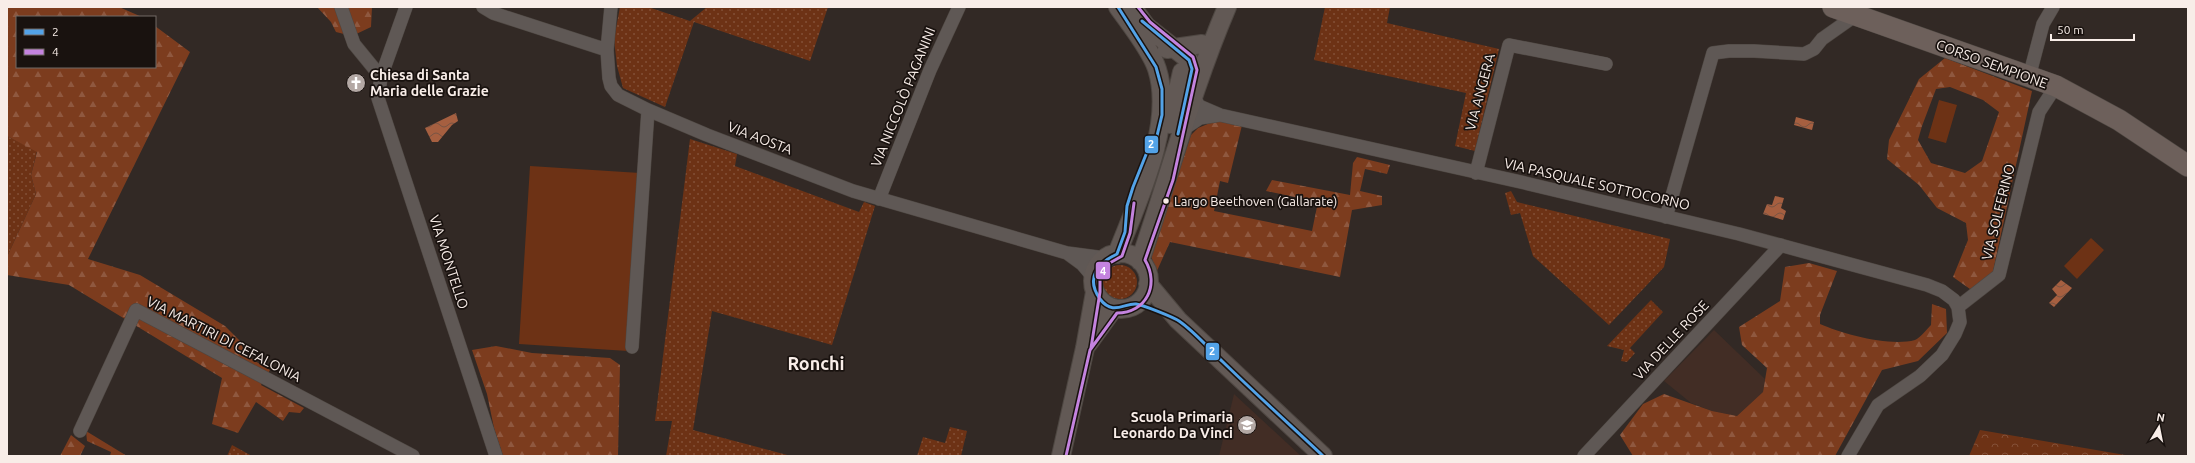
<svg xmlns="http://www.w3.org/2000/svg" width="2195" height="463" viewBox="0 0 2195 463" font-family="Ubuntu,sans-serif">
<defs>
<pattern id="grass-dots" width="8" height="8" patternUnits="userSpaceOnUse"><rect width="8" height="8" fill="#6d3215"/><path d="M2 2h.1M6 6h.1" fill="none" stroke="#835037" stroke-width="1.8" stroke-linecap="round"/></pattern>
<pattern id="forest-firs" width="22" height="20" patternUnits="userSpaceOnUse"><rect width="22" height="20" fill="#7c3c1e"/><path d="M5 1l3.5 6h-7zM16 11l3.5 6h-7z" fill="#8f583f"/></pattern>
<pattern id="park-crowns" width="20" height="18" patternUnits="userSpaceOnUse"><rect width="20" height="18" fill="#6d3215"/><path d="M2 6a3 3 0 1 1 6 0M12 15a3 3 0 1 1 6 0" fill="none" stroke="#835037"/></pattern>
<pattern id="water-waves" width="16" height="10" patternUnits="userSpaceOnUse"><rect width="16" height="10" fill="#a65f40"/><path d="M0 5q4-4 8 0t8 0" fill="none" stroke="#785343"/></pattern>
</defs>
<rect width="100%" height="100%" fill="#322925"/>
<path fill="#422d25" d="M 1714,330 L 1765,379 L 1763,392 L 1737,416 L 1712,411 L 1691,403 L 1664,381 Z
M 1234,394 L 1301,456 L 1219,456 Z"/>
<path fill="url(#grass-dots)" d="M 620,7 L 648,7 L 690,21 L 707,7 L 828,7 L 810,61 L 694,22 L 665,107 L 623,88 L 617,66 L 614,39 Z
M 1325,7 L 1390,7 L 1387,23 L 1499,49 L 1475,151 L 1455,146 L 1466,93 L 1314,60 Z
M 7,136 L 37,151 L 31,175 L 36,194 L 7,257 Z
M 690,139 L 737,154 L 735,166 L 859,212 L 864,202 L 875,206 L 832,345 L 712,311 L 693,430 L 791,456 L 666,456 L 672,421 L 655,421 Z
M 1511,191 L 1517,202 L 1670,239 L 1664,267 L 1609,325 L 1533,256 L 1520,213 L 1511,215 L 1505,193 Z
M1103 282a17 17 0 1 1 34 0a17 17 0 1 1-34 0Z
M 1651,300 L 1663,312 L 1630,348 L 1635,353 L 1627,362 L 1621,361 L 1624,350 L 1607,346 Z
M 950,427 L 967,431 L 961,456 L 917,456 L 923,437 L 945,443 Z
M 232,445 L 252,456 L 227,456 Z"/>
<path fill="url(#forest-firs)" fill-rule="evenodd" d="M 7,7 L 119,7 L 142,17 L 17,17 L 17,67 L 155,67 L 155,26 L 190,52 L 88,259 L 140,275 L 225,326 L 241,342 L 245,355 L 270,370 L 261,385 L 304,408 L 300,413 L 289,412 L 283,421 L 256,402 L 238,433 L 212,424 L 222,378 L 69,285 L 7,275 L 7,257 L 36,194 L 31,175 L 37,152 L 7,136 Z
M 317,7 L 372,7 L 371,27 L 352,36 L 336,32 L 331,22 Z
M 1945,58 L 2032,91 L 1992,276 L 1970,289 L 1953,277 L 1968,240 L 1966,223 L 1937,208 L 1919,185 L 1887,159 L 1889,140 L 1919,79 ZM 1950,87 L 1983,100 L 1999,112 L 1982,161 L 1965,173 L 1931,163 L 1918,140 L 1922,126 L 1936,89 Z
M 1215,121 L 1242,125 L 1228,183 L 1220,181 L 1214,211 L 1312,231 L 1318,202 L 1266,191 L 1272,180 L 1350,195 L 1353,163 L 1357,157 L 1390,165 L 1387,174 L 1365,169 L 1360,191 L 1382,196 L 1382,205 L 1352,210 L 1340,277 L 1170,242 L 1156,273 L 1151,255 L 1191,135 L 1198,128 Z
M 1809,263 L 1837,271 L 1820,315 L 1820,324 C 1843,334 1890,347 1915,340 C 1920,338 1926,330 1931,325 L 1932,304 L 1946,309 L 1947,333 L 1918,361 L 1882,370 L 1835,456 L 1633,456 L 1620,435 L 1643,404 L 1664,394 L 1712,411 L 1737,416 L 1763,392 L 1767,368 L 1742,345 L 1739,327 L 1780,301 L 1785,267 Z
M 496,346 L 532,353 L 610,358 L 620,365 L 618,456 L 503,456 L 494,428 L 487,394 L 472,350 Z
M 86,431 L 127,456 L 110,456 L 111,452 L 87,441 Z
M 71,435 L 85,446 L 80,456 L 60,456 Z"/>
<path fill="url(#park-crowns)" d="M 1980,430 L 2131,456 L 1969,456 Z"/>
<path fill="#6d3215" d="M 1939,100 L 1957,105 L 1946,143 L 1928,138 Z
M 530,166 L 640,173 L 628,351 L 519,344 Z
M 2091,238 L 2104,250 L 2077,279 L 2064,266 Z"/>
<path fill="url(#water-waves)" d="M 456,113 L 458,121 L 452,125 L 438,142 L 432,142 L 425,128 Z
M 1796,117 L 1814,122 L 1812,130 L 1794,125 Z
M 1775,196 L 1784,198 L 1781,208 L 1786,211 L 1783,220 L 1763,214 L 1767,204 L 1772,205 Z
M 2061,280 L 2072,288 L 2054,307 L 2049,303 L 2057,295 L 2052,289 Z"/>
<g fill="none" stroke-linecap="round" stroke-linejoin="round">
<g stroke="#4e4742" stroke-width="14">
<path id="street" d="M 341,7 L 354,44 L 381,77
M 406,7 L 381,77 L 378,98 L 496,456
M 483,7 L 493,13 L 607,50
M 611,7 L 607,50 L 609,78 L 611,86 L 618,95 L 648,110 L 707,135 L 853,191 L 1067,253 L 1105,258
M 2029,77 L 2043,24 L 2053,7
M 1193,95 L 1199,106 L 1220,115 L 1525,183 L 1739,234 L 1927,285 L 1942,291 L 1954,300 L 1958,307
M 1185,128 L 1200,118 L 1220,115
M 1476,173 L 1509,45 L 1606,64
M 879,199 L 930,70 L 959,7
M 1666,217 L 1713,53 L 1729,51 L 1754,51 L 1804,54 L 1814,49 L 1822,39 L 1856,15
M 1067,253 L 1082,264 L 1093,277
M 632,347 L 648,110
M 80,431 L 136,310 L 413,456
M 1584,456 L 1781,245
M 1848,456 L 1878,405 L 1920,376 L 1942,355 L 1955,334 L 1960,322 L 1958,307 L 1999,275 L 2039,112 L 2056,86"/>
</g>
<g stroke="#4e4742" stroke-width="20">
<path id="secondary" d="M 1132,7 L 1146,26 L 1189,60 L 1192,69 L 1187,89
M 1167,49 L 1202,44
M 1170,124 L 1182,72
M1093 281a28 28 0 1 1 56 0a28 28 0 1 1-56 0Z
M 1117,254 C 1137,202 1175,125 1157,69 C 1151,50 1130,24 1118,7
M 1140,261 C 1169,177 1192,89 1227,7
M 1148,284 L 1178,320 L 1323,456
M 1088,344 L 1114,308
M 1061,456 L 1085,348 L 1095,292"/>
</g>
<g stroke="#4e4742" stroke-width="22">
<path id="primary" d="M 1833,7 L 2056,86 L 2119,120 L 2188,166"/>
</g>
<use href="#street" stroke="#5f5855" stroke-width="13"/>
<use href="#secondary" stroke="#625955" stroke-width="18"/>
<use href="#primary" stroke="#6d605b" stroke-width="21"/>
<g stroke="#19120f" stroke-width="6">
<path id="bus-1" d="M 1118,7 L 1156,67 L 1162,89 L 1162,115 L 1156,140 L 1149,147 L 1133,187 L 1127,206 L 1125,232 L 1117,254 C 1098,263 1085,278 1100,299 C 1113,316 1124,303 1136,304 C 1143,305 1173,317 1179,321 C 1195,332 1209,349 1223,362 C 1256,394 1290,425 1323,456
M 1142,21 L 1189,60 L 1192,69 L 1178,134"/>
</g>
<g stroke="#19120f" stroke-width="6">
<path id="bus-2" d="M 1091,348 L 1100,292 L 1100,275 L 1108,264 L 1122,256 L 1130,233 L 1134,203
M 1066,456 L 1090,350 L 1117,313 C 1146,313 1160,285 1145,260 L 1173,180 L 1197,70 L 1193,57 L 1150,22 L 1138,7"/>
</g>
<use href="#bus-1" stroke="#53a3e8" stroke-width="3"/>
<use href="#bus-2" stroke="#c483df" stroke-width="3"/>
</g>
<defs>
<g id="church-disc" transform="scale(1)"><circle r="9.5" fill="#b3a8a4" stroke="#19120f"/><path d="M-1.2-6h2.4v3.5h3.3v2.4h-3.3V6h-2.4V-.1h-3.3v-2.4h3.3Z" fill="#fff"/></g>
<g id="school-disc" transform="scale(1)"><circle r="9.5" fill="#b3a8a4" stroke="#19120f"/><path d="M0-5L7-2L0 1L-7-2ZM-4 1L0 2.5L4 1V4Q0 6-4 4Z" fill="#fff"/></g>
</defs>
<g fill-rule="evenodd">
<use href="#church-disc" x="356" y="83"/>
<use href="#school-disc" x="1247" y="425"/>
</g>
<circle fill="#f8ede8" stroke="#19120f" stroke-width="1.5" cx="1166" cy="201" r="3.5"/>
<g text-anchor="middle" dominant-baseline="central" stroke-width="3.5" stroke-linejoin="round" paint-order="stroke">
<g font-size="13" fill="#f8ede8" stroke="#19120f" text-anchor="start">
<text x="1174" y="201">Largo Beethoven (Gallarate)</text>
</g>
<g font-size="14" fill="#f8ede8" stroke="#19120f">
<text transform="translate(1992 64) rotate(20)">CORSO SEMPIONE</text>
<text transform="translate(1480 92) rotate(-75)">VIA ANGERA</text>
<text transform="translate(903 97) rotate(-68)">VIA NICCOLÒ PAGANINI</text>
<text transform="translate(760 138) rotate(21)">VIA AOSTA</text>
<text transform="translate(1597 184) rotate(13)">VIA PASQUALE SOTTOCORNO</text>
<text transform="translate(1998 212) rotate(-76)">VIA SOLFERINO</text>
<text transform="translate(449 262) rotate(72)">VIA MONTELLO</text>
<text transform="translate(224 339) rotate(27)">VIA MARTIRI DI CEFALONIA</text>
<text transform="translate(1671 340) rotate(-47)">VIA DELLE ROSE</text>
</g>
<g font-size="14" font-weight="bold" fill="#f8ede8" stroke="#19120f" text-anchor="start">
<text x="370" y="75">Chiesa di Santa<tspan x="370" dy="16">Maria delle Grazie</tspan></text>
<text x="1233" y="417" text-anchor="end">Scuola Primaria<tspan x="1233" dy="16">Leonardo Da Vinci</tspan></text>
</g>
<g font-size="18" font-weight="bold" fill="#f8ede8" stroke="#19120f">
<text x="816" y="363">Ronchi</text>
</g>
</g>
<g stroke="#19120f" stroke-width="1.5">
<rect x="1144" y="135" width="15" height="19" rx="4" fill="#53a3e8"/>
<rect x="1095" y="261" width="16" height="19" rx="4" fill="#c483df"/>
<rect x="1205" y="342" width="15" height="19" rx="4" fill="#53a3e8"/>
</g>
<g font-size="11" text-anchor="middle" font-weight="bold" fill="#fff">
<text x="1151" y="148">2</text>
<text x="1103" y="275">4</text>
<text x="1212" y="355">2</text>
</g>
<rect width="2195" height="463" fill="none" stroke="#f8ede8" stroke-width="16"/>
<rect x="16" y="16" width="140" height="52" fill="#19120f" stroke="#726a66"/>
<rect x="24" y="29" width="20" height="6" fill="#53a3e8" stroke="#726a66"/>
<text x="52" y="36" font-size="12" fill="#f8ede8">2</text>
<rect x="24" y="49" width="20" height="6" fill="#c483df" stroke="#726a66"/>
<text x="52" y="56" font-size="12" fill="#f8ede8">4</text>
<g transform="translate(2159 427) rotate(10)" stroke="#19120f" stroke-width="3" paint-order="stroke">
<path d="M0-3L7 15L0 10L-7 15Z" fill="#f8ede8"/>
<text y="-6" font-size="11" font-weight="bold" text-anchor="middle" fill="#f8ede8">N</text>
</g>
<path d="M2051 34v6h83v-6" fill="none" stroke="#f8ede8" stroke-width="2"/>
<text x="2057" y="34" font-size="12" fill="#f8ede8" stroke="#19120f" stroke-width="3" paint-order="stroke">50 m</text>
</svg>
